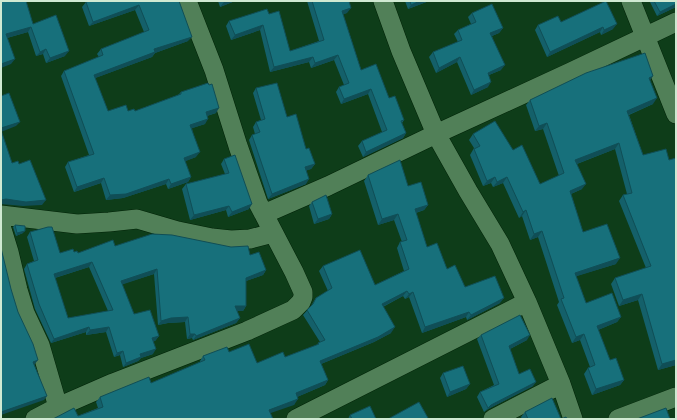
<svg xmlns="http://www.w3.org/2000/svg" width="677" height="420" viewBox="0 0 677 420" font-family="Poppins,sans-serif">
<rect width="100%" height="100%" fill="#0e3d19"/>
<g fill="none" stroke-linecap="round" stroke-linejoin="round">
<g stroke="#002207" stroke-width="20">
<path id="street" d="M 383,1 L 401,51 L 436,134 L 468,191 L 500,244 L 527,302 L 561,384 L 573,419
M 631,1 L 676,114
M 264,214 L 328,186 L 436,134 L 571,72 L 676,22
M 1,215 L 77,224 L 109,222 L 137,219 L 178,231 L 212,238 L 231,240 L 250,239 L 273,233
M 1,226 L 9,252 L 18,290 L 25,313 L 40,345 L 58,407
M 35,419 L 58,407 L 113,383 L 247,331 L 293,310 L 301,302 L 303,297 L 303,292 L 294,272 L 258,203 L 238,146 L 214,70 L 187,1
M 296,419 L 527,302
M 493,419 L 561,384
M 618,419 L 676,397"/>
</g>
<use href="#street" stroke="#518058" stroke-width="19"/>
</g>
<path fill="#14606a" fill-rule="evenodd" d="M 1,1 L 26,1 L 33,24 L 65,56 L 46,63 L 43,54 L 36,56 L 28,32 L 7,38 L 11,64 Z
M 86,1 L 179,1 L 188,41 L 155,53 L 152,57 L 95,78 L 108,111 L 135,111 L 178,95 L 181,92 L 216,113 L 207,116 L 205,124 L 192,128 L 196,157 L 185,161 L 191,177 L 188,182 L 168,189 L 166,184 L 123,198 L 106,200 L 101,183 L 74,192 L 65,167 L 68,162 L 89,155 L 61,76 L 64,71 L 99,57 L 97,54 L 101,49 L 144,32 L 135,10 L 89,26 L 82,7 L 86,2 L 87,2 Z
M 218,1 L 235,1 L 220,7 Z
M 307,1 L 349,1 L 347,13 L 343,14 L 361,70 L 389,98 L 404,120 L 402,123 L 406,133 L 403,138 L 363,157 L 358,146 L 362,141 L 382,132 L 368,94 L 341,104 L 336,92 L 339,87 L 344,85 L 334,60 L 311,68 L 309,62 L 270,72 L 260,30 L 231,40 L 226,26 L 229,21 L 269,14 L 290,51 L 319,41 Z
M 405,1 L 429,1 L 408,9 Z
M 606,1 L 613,29 L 601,35 L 600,32 L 547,57 L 535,30 L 538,25 L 561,22 Z
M 650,1 L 676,1 L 676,7 L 657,16 L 650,2 Z
M 472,13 L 503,28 L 499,33 L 492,36 L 501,70 L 489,75 L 488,87 L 471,95 L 457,62 L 436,73 L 429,57 L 433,52 L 458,42 L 454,34 L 458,30 L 471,24 L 468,17 Z
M 650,81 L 653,104 L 629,115 L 643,155 L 669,160 L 676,158 L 676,365 L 658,370 L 638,300 L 619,306 L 611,284 L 615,278 L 646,268 L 619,201 L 623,195 L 627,194 L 615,149 L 577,164 L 582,189 L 571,194 L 583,232 L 616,264 L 576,276 L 586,303 L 621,317 L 617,322 L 598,330 L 610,360 L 624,380 L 620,385 L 592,395 L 584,374 L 588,368 L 590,367 L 580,340 L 572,343 L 557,305 L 559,302 L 538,237 L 530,240 L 522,216 L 519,218 L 503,183 L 493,187 L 491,183 L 483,186 L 470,155 L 474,148 L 469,140 L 473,134 L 513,150 L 540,184 L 559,176 L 543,129 L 535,131 L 526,105 L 530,100 Z
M 256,88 L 287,117 L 315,164 L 311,169 L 307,170 L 306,184 L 268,199 L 249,140 L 252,135 L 255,134 L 253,127 L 256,122 L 261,120 L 253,93 Z
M 224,159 L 249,209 L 228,217 L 226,210 L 190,220 L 182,189 L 186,184 L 225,174 L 221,164 Z
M 368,175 L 408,186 L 428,205 L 424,210 L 416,213 L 427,247 L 465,287 L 500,303 L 467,320 L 466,317 L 422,333 L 409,297 L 405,299 L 403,296 L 383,307 L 391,333 L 374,342 L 321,364 L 328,380 L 325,385 L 297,397 L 294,405 L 78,416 L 98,408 L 96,402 L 100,397 L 151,383 L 200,362 L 200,361 L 203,356 L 229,352 L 257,363 L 285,357 L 317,345 L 318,343 L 320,342 L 303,315 L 311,306 L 316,298 L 328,291 L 319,271 L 323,266 L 375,285 L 404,271 L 397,248 L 400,242 L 402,242 L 394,220 L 378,225 L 364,181 Z
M 312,202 L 332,214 L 329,219 L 314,224 L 309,206 Z
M 15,225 L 23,233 L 16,236 L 13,227 Z
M 30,232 L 60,253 L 74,252 L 78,253 L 115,246 L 250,255 L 266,270 L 263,275 L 246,281 L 246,306 L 243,311 L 237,311 L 240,318 L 236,323 L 193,340 L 192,338 L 187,339 L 185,322 L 168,323 L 158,325 L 154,274 L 122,284 L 134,314 L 159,336 L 155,341 L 153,341 L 153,354 L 141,358 L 138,361 L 123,367 L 120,355 L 114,357 L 106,332 L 86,335 L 86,332 L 51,343 L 35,309 L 24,269 L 27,264 L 34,261 L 27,237 ZM 89,267 L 108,311 L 68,318 L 55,278 Z
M 481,335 L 527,340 L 510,349 L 519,374 L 533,386 L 488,409 L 484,412 L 477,397 L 480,392 L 494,385 L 477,339 Z
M 443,373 L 470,384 L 466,389 L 447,397 L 440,378 Z
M 525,412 L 561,419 L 522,419 L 521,417 Z
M 350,415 L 376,419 L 348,419 Z"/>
<path fill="#104e56" d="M 225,1 L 235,1 L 220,7 L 224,2 Z
M 420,1 L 429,1 L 408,9 L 411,5 Z
M 676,4 L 676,7 L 657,16 L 660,12 Z
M 139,5 L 135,10 L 89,26 L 93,22 Z
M 351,8 L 347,13 L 338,16 L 342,11 Z
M 617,24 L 613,29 L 601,35 L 604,30 Z
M 263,25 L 260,30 L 231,40 L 235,35 Z
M 31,27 L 28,32 L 3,39 L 6,34 Z
M 603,27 L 600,32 L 547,57 L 550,52 Z
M 503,28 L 499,33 L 487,38 L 490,33 Z
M 192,37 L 188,41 L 155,53 L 152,57 L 90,80 L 94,75 L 154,49 Z
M 46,49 L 43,54 L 36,56 L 40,52 Z
M 69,51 L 65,56 L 46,63 L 50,58 Z
M 338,55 L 334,60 L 311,68 L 315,63 Z
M 313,57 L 309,62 L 270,72 L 274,67 Z
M 460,57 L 457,62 L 436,73 L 439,68 Z
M 15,59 L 11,64 L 1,68 L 1,64 Z
M 505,65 L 501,70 L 484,77 L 488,73 Z
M 653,76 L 649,82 L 649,78 Z
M 491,82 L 488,87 L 471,95 L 474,90 Z
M 371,89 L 368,94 L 341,104 L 344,99 Z
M 657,98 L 653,104 L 623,117 L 627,111 Z
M 219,108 L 216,113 L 203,117 L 206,112 Z
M 208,119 L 205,124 L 187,130 L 190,125 Z
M 20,122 L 16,126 L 1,132 L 1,128 Z
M 547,123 L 543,129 L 535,131 L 539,126 Z
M 406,133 L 403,138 L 363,157 L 366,152 Z
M 619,143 L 615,149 L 571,166 L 575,160 Z
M 200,152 L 196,157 L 181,163 L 184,158 Z
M 315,164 L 311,169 L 302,172 L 305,167 Z
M 191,177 L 188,182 L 168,189 L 171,184 Z
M 495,177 L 491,183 L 483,186 L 487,181 Z
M 507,177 L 503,183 L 493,187 L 497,182 Z
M 104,178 L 101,183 L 74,192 L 77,187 Z
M 169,179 L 166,184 L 123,198 L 106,200 L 110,195 Z
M 309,179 L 306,184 L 268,199 L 272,194 Z
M 586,184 L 582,189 L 566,196 L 570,191 Z
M 6,199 L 46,200 L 42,205 L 23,206 L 1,204 L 1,200 Z
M 252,204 L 249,209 L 228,217 L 232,212 Z
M 428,205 L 424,210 L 411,214 L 415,209 Z
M 229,206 L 226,210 L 190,220 L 194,215 Z
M 526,210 L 522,216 L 519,218 L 523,212 Z
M 332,214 L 329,219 L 314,224 L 318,219 Z
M 398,214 L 394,220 L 378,225 L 382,219 Z
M 25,231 L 23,233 L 16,236 L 17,233 Z
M 542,231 L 538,237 L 530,240 L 534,234 Z
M 620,258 L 616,264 L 571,278 L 575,273 Z
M 92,262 L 89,267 L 51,279 L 54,274 Z
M 157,269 L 154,274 L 118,286 L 121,281 Z
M 266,270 L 263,275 L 243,282 L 246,278 Z
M 407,291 L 403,296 L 378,309 L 382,304 Z
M 413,292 L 409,297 L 405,299 L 409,294 Z
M 642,294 L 638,300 L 619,306 L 623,300 Z
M 504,298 L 500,303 L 467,320 L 471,315 Z
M 235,306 L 246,306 L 243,311 L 232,311 Z
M 469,312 L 466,317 L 422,333 L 425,327 Z
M 188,317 L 185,322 L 168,323 L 158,325 L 161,321 L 171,318 Z
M 621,317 L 617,322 L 593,332 L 597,326 Z
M 240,318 L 236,323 L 193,340 L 196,336 Z
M 89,327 L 86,332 L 51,343 L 54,339 Z
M 109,327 L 106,332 L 86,335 L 90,330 Z
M 395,327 L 391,333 L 374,342 L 316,366 L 320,361 Z
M 190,334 L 195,334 L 192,338 L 187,339 Z
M 584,334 L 580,340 L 572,343 L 576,337 Z
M 530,335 L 527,340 L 506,351 L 509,346 Z
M 159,336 L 155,341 L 149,343 L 152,338 Z
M 156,349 L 153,354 L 141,358 L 138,361 L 123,367 L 126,363 L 140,354 Z
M 123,351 L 120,355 L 114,357 L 117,353 Z
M 38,360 L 34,365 L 33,362 Z
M 676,360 L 676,365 L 658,370 L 662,364 Z
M 328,380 L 325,385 L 292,399 L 296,393 Z
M 624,380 L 620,385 L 592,395 L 596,389 Z
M 536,382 L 533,386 L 488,409 L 484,412 L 491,405 Z
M 470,384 L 466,389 L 447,397 L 450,392 Z
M 47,396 L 44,400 L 1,415 L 1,412 Z
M 298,399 L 294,405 L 265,415 L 269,410 Z"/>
<path fill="#17707b" stroke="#104e56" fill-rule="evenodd" d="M 1,1 L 26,1 L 33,24 L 56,15 L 69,51 L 50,58 L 46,49 L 40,52 L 31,27 L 6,34 L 15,59 L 1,64 Z
M 90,1 L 179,1 L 192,37 L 154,49 L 155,52 L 94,75 L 108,111 L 126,105 L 128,111 L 134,109 L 135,111 L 181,94 L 181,92 L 208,83 L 209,85 L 212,84 L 219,108 L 206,112 L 208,119 L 190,125 L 200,152 L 184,158 L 191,177 L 171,184 L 169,179 L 126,194 L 110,195 L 104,178 L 77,187 L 68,162 L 94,154 L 64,71 L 103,55 L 101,49 L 149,30 L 139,5 L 93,22 L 86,2 Z
M 312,1 L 349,1 L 351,8 L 342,11 L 361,70 L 376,64 L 389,98 L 395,96 L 404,120 L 401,121 L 406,133 L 366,152 L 362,141 L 387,130 L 371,89 L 344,99 L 339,87 L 349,83 L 338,55 L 315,63 L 313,57 L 274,67 L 263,25 L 235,35 L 229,21 L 267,9 L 269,14 L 279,11 L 290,51 L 324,40 Z
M 410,1 L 420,1 L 411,5 Z
M 606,1 L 617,24 L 604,30 L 603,27 L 550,52 L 538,25 L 558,16 L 561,22 Z
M 654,1 L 676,1 L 676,4 L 660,12 Z
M 492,4 L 503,28 L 490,33 L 505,65 L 488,73 L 491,82 L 474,90 L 460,57 L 439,68 L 433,52 L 462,40 L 458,30 L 476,22 L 472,13 Z
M 645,53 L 653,76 L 649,78 L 657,98 L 627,111 L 643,155 L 666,149 L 669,160 L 676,158 L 676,360 L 662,364 L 642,294 L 623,300 L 615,278 L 651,266 L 623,195 L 632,193 L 619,143 L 575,160 L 586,184 L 570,191 L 583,232 L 607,224 L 620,258 L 575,273 L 586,303 L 612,293 L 621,317 L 597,326 L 610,360 L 616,358 L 624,380 L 596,389 L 588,368 L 595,365 L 584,334 L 576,337 L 561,299 L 564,298 L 542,231 L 534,234 L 526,210 L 523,212 L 507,177 L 497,182 L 495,177 L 487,181 L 474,149 L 480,146 L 473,134 L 495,121 L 513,150 L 522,145 L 540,184 L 564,173 L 547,123 L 539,126 L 530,100 L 586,73 Z
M 277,83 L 287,117 L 296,114 L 306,149 L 309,148 L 315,164 L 305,167 L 309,179 L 272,194 L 252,135 L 260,132 L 256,122 L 265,119 L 256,88 Z
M 9,93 L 20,122 L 1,128 L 1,96 Z
M 1,130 L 12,163 L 18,161 L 19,164 L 30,160 L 46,200 L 26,202 L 6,199 L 1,200 Z
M 235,155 L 252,204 L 232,212 L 229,206 L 194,215 L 186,184 L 229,173 L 224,159 Z
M 400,160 L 408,186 L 421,182 L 428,205 L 415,209 L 427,247 L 437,243 L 447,269 L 455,265 L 465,287 L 495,276 L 504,298 L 471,315 L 469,312 L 425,327 L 413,292 L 409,294 L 407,291 L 382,304 L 395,327 L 378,337 L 320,361 L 328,380 L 296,393 L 298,399 L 269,410 L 273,419 L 53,419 L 74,408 L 78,416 L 103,407 L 100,397 L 149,377 L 151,383 L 205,360 L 203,356 L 227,347 L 229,352 L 249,344 L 257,363 L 283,352 L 285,357 L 319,344 L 318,343 L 325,340 L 307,310 L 313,304 L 316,298 L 332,288 L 323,266 L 360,250 L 375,285 L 409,269 L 400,242 L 407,240 L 398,214 L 382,219 L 368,175 Z
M 326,195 L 332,214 L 318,219 L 312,202 Z
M 15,225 L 25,226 L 25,231 L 17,233 Z
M 48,227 L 52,227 L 60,253 L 73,249 L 74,252 L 77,251 L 78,253 L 113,240 L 115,246 L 152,234 L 172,235 L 231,247 L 248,246 L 250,255 L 259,252 L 266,270 L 246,278 L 246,306 L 235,306 L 240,318 L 196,336 L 195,334 L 190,334 L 188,317 L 171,318 L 161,321 L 157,269 L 121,281 L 134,314 L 150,310 L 159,336 L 152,338 L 156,349 L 140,354 L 141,357 L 126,363 L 123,351 L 117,353 L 109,327 L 90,330 L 89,327 L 54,339 L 39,304 L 27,264 L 38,260 L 30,232 ZM 92,262 L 113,310 L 68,318 L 54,274 Z
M 1,248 L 11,289 L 18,312 L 33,344 L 38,360 L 33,362 L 47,396 L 1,412 Z
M 520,315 L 530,335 L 509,346 L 519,374 L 530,369 L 536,382 L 491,405 L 488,408 L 480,392 L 499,384 L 481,335 Z
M 463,366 L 470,384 L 450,392 L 443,373 Z
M 552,398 L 561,419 L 528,419 L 525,412 Z
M 419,402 L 428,418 L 426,419 L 388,419 Z
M 370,406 L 376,419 L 352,419 L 350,415 Z
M 666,408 L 670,419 L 637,419 Z
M 566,417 L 567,419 L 561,419 Z"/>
<rect width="677" height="420" fill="none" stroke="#d0e9d2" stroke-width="4"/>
</svg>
